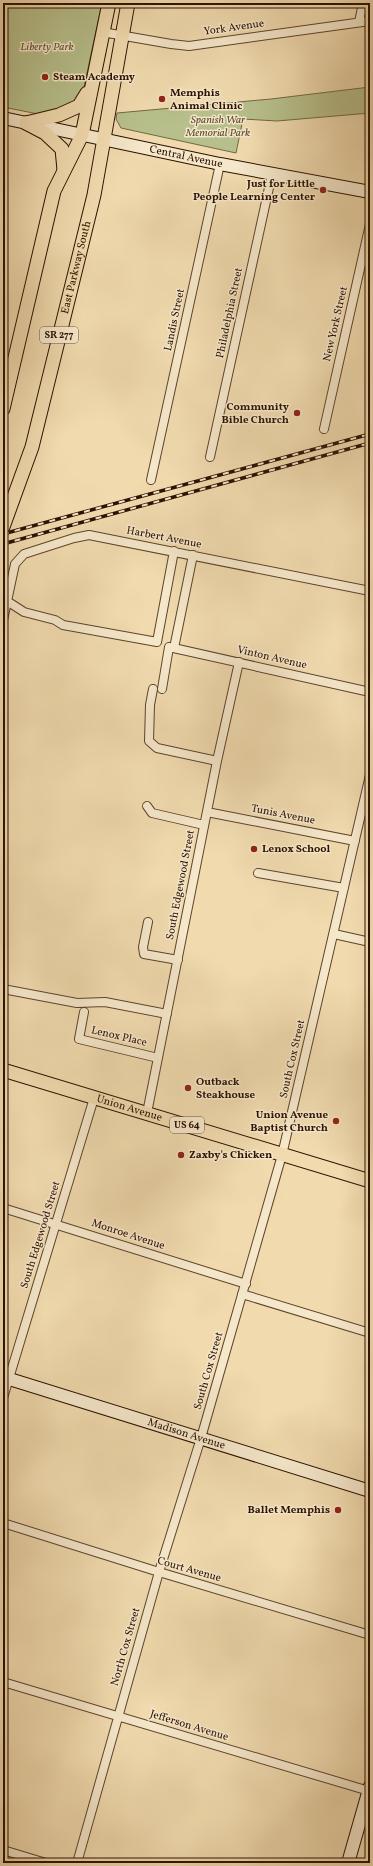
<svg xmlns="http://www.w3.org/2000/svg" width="373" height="1866" viewBox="0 0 373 1866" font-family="Vollkorn,serif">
<rect width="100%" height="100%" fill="#f0daae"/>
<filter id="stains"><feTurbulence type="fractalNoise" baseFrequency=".005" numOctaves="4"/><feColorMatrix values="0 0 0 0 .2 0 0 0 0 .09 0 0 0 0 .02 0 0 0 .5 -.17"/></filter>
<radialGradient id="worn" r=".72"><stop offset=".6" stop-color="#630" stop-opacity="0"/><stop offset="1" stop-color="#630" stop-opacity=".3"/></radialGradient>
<path fill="#b7c08c" stroke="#726846" d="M 3,3 L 102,3 L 81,101 L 43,115 L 3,107 Z
M 370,87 L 370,113 L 277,121 L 243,119 L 236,153 L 121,128 L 116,119 L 117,113 L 271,99 Z"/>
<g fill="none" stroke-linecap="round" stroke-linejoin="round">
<g stroke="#5d432c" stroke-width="10">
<path id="street" d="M 359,22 L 363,3
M 102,32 L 171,44 L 189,46 L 370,21
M 324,429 L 370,224
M 210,457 L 272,174
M 151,480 L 220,164
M 7,601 L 24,612 L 55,620 L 63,625 L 157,642 L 174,551
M 3,620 L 15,564 L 24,554 L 74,538 L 89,535 L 370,591
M 174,648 L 193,555
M 153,689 L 150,705 L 149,741 L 157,748 L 217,761
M 162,689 L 169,647 L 370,692
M 147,806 L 152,813 L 204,825
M 207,812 L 355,841
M 258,873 L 344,888
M 148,922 L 143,947 L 144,954 L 178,960
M 334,934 L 370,942
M 3,989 L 77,1003 L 105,1002 L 167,1014
M 84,1012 L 79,1039 L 158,1058
M 147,1113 L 217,761 L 239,662
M 3,1208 L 246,1284
M 242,1294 L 370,1333
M 3,1398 L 94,1098
M 3,1523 L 159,1572 L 370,1635
M 3,1682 L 369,1791
M 3,1850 L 46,1863
M 77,1863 L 159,1572 L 201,1438 L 282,1155 L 370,775"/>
</g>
<g stroke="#2c1100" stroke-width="14">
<g id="secondary">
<path id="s1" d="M 3,118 L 220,164 L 370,192"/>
<path id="s2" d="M 3,1377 L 370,1491"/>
<path d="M 348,1863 L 370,1786"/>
</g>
</g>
<g stroke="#2c1100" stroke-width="15">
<g id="primary">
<path d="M 26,123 L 59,115 L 79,106 L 87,93"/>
<path d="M 26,123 L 45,133 L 62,149 L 64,170"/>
<path d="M 3,409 L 54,191 L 82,135 L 109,3"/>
<path id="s3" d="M 3,527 L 32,447 L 94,195 L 128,3"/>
<path id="s4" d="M 3,1070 L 370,1181"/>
</g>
</g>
<use href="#street" stroke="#f5e7ca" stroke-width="8"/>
<use href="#secondary" stroke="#f5e7ca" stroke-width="12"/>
<use href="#primary" stroke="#f0daae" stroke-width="13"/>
<g stroke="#2c1100" stroke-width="3.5">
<path id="rail" d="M 3,534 L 370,434
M 3,544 L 370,443"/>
</g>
<use href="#rail" stroke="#f5e7ca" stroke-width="2" stroke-dasharray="6" stroke-linecap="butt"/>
</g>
<g fill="#8f2418" stroke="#f5e7ca" stroke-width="1.5">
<circle cx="45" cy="77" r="4"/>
<circle cx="162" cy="99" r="4"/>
<circle cx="323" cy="190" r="4"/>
<circle cx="297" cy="413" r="4"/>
<circle cx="254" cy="849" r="4"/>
<circle cx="188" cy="1088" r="4"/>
<circle cx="336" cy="1121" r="4"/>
<circle cx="181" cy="1155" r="4"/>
<circle cx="338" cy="1510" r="4"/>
</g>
<g text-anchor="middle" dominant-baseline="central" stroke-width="3" stroke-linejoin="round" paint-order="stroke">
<g fill="#f5e7ca" stroke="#68513d" stroke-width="1">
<rect x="40" y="327" width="38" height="16" rx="3"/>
<rect x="170" y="1117" width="34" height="16" rx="3"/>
</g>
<g font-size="10" font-weight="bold" fill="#2c1100">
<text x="59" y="335">SR 277</text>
<text x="187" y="1125">US 64</text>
</g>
<g font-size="11" fill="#2c1100" stroke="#f5e7ca">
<text transform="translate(234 28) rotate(-8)">York Avenue</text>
<text stroke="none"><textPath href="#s1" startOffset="187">Central Avenue</textPath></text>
<text stroke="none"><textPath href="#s3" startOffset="270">East Parkway South</textPath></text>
<text transform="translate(230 313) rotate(-78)">Philadelphia Street</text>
<text transform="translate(175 320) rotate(-78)">Landis Street</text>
<text transform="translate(336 324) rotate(-77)">New York Street</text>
<text transform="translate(164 538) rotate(11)">Harbert Avenue</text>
<text transform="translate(272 658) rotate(13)">Vinton Avenue</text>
<text transform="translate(283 815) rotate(11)">Tunis Avenue</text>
<text transform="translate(181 885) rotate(-79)">South Edgewood Street</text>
<text transform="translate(119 1037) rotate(13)">Lenox Place</text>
<text transform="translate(293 1059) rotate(-77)">South Cox Street</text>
<text stroke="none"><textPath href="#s4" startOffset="132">Union Avenue</textPath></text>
<text transform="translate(41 1235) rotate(-73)">South Edgewood Street</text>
<text transform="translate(128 1235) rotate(18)">Monroe Avenue</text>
<text transform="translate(209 1371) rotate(-74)">South Cox Street</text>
<text stroke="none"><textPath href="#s2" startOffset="192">Madison Avenue</textPath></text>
<text transform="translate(189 1570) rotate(16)">Court Avenue</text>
<text transform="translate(126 1647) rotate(-74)">North Cox Street</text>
<text transform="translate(189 1726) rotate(17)">Jefferson Avenue</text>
</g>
<g font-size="11" font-style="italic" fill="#5d4e31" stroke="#f5e7ca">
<text x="47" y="47">Liberty Park</text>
<text x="218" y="120">Spanish War<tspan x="218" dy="13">Memorial Park</tspan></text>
</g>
<g font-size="11" font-weight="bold" fill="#2c1100" stroke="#f5e7ca" text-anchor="start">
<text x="53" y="77">Steam Academy</text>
<text x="170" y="93">Memphis<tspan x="170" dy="13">Animal Clinic</tspan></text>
<text x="315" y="184" text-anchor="end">Just for Little<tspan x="315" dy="13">People Learning Center</tspan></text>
<text x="289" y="407" text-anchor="end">Community<tspan x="289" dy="13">Bible Church</tspan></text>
<text x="262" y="849">Lenox School</text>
<text x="196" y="1082">Outback<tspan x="196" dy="13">Steakhouse</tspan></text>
<text x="328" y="1115" text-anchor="end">Union Avenue<tspan x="328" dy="13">Baptist Church</tspan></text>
<text x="189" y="1155">Zaxby's Chicken</text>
<text x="330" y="1510" text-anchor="end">Ballet Memphis</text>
</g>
</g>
<rect width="373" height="1866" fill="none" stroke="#f0daae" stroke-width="16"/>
<rect x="4" y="4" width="365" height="1858" fill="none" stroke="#2c1100" stroke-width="2"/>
<rect x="8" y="8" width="357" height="1850" fill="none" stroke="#2c1100"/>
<rect width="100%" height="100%" filter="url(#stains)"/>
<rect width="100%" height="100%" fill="url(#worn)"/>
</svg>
